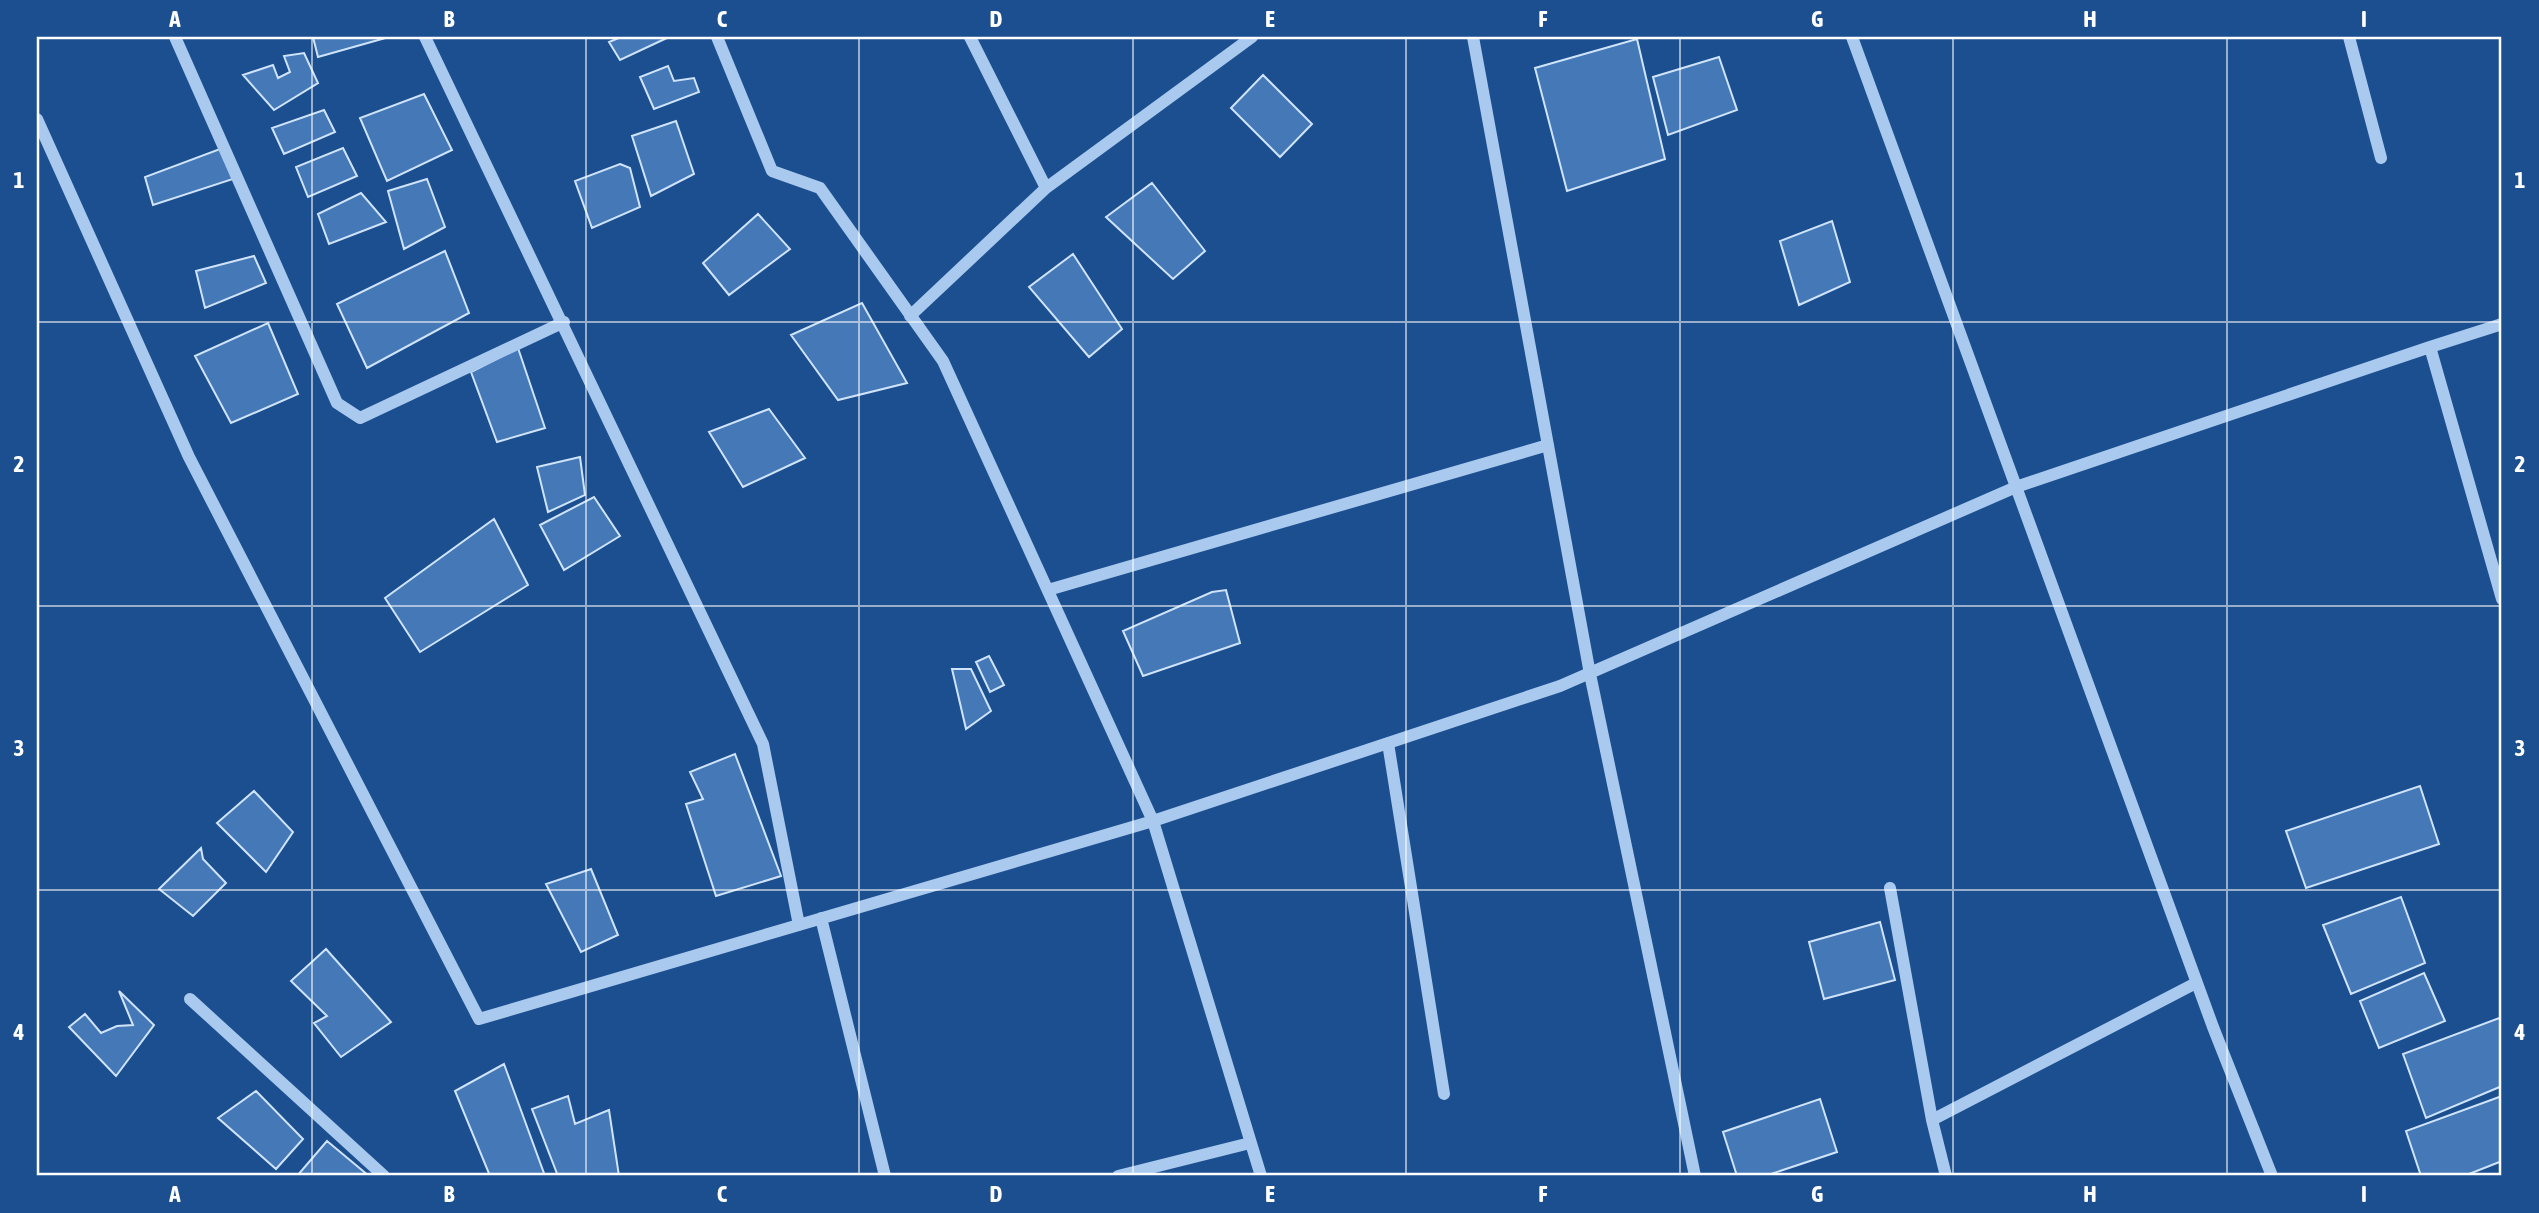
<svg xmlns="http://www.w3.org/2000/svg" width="2539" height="1213" viewBox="0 0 2539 1213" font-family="'Asap Condensed',sans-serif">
<rect width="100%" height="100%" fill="#1b4f8f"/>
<path fill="#4478b7" stroke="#cfe3fa" stroke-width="2" d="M 313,37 L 389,37 L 318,57 Z
M 621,37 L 669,37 L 620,60 L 609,42 Z
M 1637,39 L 1665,159 L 1567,191 L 1535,68 Z
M 304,53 L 318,83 L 274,110 L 243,75 L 273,65 L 278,78 L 290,72 L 284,56 Z
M 1719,57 L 1737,110 L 1668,135 L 1653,77 Z
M 668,66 L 674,81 L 694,78 L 699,92 L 654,109 L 640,77 Z
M 1263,75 L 1312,124 L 1280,157 L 1231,108 Z
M 424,94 L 452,150 L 387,181 L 360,118 Z
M 324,110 L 335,132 L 284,154 L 272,128 Z
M 676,121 L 694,174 L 651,196 L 632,136 Z
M 343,148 L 357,176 L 308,197 L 296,167 Z
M 220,149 L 233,179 L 153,205 L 145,177 Z
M 620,164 L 630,168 L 640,207 L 592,228 L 575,181 Z
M 427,179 L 445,227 L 404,249 L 388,191 Z
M 1152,183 L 1205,251 L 1173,279 L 1106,217 Z
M 361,193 L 386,222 L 329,244 L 318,214 Z
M 758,214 L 790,249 L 729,295 L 703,263 Z
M 1832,221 L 1850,282 L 1799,305 L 1780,241 Z
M 445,251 L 469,313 L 367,368 L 337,304 Z
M 1073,254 L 1122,329 L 1089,357 L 1029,287 Z
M 254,256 L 266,283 L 205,308 L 196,271 Z
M 862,303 L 907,383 L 838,400 L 791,335 Z
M 268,323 L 298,394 L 231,423 L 195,356 Z
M 518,348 L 545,428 L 497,442 L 471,372 Z
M 769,409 L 805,458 L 743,487 L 709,432 Z
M 580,457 L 585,495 L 548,512 L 537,467 Z
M 594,497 L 620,536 L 564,570 L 540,525 Z
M 494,519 L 528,585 L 420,652 L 385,598 Z
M 1226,590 L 1240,643 L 1143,676 L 1123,631 L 1212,592 Z
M 989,656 L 1004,685 L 990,692 L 976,662 Z
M 952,669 L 971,669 L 991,711 L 966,729 Z
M 735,754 L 781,876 L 716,896 L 686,804 L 703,799 L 690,772 Z
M 2420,786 L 2439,844 L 2306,888 L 2286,831 Z
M 254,791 L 293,832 L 266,872 L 217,823 Z
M 201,848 L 203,859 L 226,883 L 193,916 L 159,889 Z
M 591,869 L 618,935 L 581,952 L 546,884 Z
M 2401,897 L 2425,963 L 2351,994 L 2323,925 Z
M 1880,922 L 1895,980 L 1824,999 L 1809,942 Z
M 326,949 L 391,1022 L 341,1057 L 314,1023 L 327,1016 L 291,981 Z
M 2424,973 L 2445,1021 L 2379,1048 L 2360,1001 Z
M 119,991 L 154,1025 L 116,1076 L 69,1027 L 85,1014 L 101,1033 L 117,1026 L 133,1025 Z
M 2502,1017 L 2502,1086 L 2426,1118 L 2403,1054 Z
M 504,1064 L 545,1176 L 490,1176 L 455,1091 Z
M 256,1091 L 303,1139 L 276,1169 L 218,1118 Z
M 568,1096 L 575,1124 L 609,1110 L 619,1176 L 558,1176 L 532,1109 Z
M 2502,1096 L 2502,1161 L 2464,1176 L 2421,1176 L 2406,1131 Z
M 1820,1099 L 1837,1152 L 1765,1176 L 1737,1176 L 1723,1132 Z
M 327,1141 L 369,1176 L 297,1176 Z"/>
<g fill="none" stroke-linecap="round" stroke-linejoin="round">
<path stroke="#a9c9ee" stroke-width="12" d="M 175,37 L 337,403 L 360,418 L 564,322
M 425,37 L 763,744 L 799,925
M 717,37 L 772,171 L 820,188 L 943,361 L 1153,821 L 1261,1176
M 970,37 L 1046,188
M 1473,37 L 1590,674 L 1695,1176
M 1852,37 L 2213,1027 L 2272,1176
M 2349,37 L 2381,158
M 37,119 L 189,457 L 479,1019 L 1153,821 L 1560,686 L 2016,487 L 2430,347
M 910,316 L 1046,188 L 1252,37
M 2502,324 L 2430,347 L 2502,599
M 1048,590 L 1548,445
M 1388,743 L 1444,1094
M 1890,888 L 1932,1120
M 821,918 L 885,1176
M 190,999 L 384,1176
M 1118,1176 L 1250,1143
M 1946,1176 L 1932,1120 L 2196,983"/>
</g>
<path fill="none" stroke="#fff" stroke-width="2" stroke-opacity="0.55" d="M 312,37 L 312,1176M 586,37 L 586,1176M 859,37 L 859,1176M 1133,37 L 1133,1176M 1406,37 L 1406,1176M 1680,37 L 1680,1176M 1953,37 L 1953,1176M 2227,37 L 2227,1176M 37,322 L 2502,322M 37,606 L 2502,606M 37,890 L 2502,890"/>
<rect width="2539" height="1213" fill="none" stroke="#1b4f8f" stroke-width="77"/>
<rect x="38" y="38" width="2462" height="1136" fill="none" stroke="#fff" stroke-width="2.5"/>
<g font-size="23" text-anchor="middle" font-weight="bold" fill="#fff">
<text x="175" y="27">A</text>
<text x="449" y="27">B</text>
<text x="722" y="27">C</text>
<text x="996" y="27">D</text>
<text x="1270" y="27">E</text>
<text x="1543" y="27">F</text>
<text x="1817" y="27">G</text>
<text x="2090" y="27">H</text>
<text x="2364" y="27">I</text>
<text x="19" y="188">1</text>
<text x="2520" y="188">1</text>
<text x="19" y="472">2</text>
<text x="2520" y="472">2</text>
<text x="19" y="756">3</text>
<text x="2520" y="756">3</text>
<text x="19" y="1040">4</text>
<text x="2520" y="1040">4</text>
<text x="175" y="1202">A</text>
<text x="449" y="1202">B</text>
<text x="722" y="1202">C</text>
<text x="996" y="1202">D</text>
<text x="1270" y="1202">E</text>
<text x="1543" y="1202">F</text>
<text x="1817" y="1202">G</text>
<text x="2090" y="1202">H</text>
<text x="2364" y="1202">I</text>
</g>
</svg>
